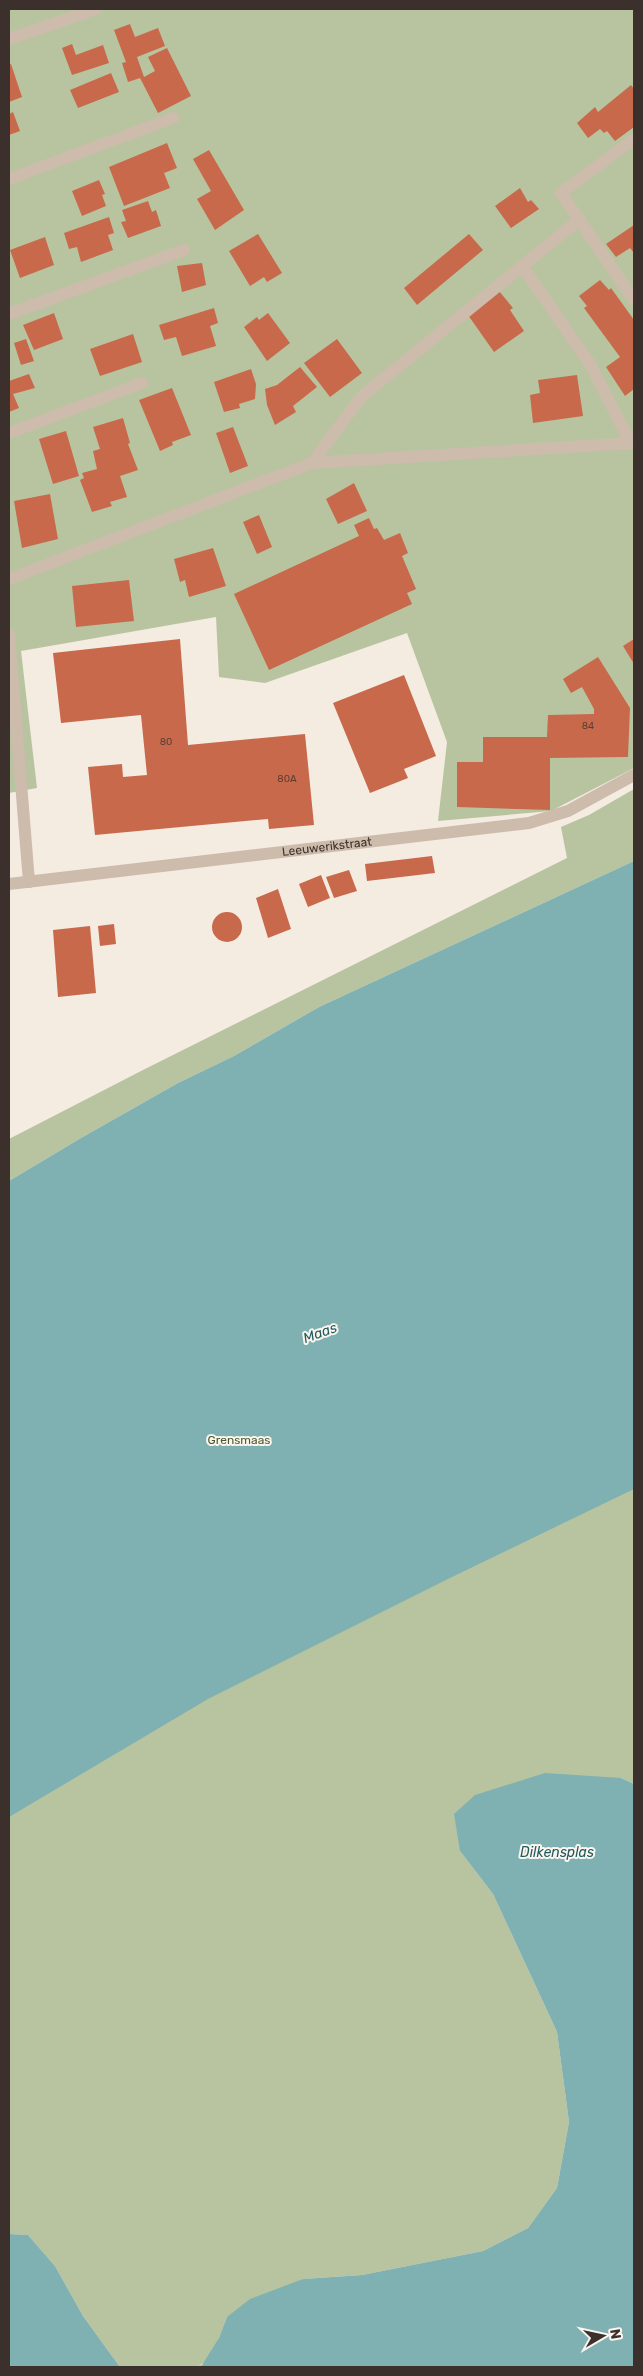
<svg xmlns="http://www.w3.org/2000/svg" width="643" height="2376" viewBox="0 0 643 2376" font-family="Rubik,sans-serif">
<rect width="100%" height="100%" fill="#f4ebe1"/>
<path fill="#b8c4a0" d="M 9,9 L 634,9 L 634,768 L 551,811 L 438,821 L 447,742 L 407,633 L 265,683 L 219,677 L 216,617 L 21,651 L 37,788 L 9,793 Z
M 634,789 L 634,861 L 319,1007 L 234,1056 L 178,1083 L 81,1138 L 9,1181 L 9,1139 L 143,1070 L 567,858 L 561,827 L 589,815 Z
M 634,1037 L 634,1784 L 621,1778 L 460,1851 L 493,1894 L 557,2032 L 569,2122 L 557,2188 L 528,2228 L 483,2251 L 362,2275 L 303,2279 L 227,2317 C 221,2333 213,2360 197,2367 L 120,2367 L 83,2316 L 55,2266 L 28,2235 L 9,2234 L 9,1345 Z"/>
<path fill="#7fb0b2" d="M 634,861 L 634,1489 L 452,1577 L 208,1699 L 9,1817 L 9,1181 L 81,1138 L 178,1083 L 234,1056 L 319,1007 Z
M 545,1773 L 621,1778 L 634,1784 L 634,2367 L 197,2367 L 202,2365 L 219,2338 L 227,2317 L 250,2299 L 303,2279 L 362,2275 L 483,2251 L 528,2228 L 557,2188 L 569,2122 L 557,2032 L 493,1894 L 460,1851 L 454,1814 L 475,1795 Z
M 9,2234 L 28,2235 L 55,2266 L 83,2316 L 120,2367 L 9,2367 Z"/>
<path fill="#c8694b" d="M 130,24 L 135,37 L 158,28 L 165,46 L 137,57 L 144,77 L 155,71 L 148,57 L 167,48 L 191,96 L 158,113 L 140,78 L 128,82 L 122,63 L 126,62 L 114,30 Z
M 72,44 L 76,55 L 103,45 L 109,63 L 72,75 L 62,48 Z
M 11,64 L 22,97 L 9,102 L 9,65 Z
M 111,73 L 119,92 L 78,108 L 70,90 Z
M 631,85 L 634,89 L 634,127 L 615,141 L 607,131 L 604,133 L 600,129 L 588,138 L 577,123 L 595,107 L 598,112 Z
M 13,112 L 20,131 L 9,135 L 9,114 Z
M 167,143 L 177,168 L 164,173 L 170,188 L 124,206 L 109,167 Z
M 209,150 L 244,210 L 215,230 L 197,199 L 211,191 L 193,159 Z
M 99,180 L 105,194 L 102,195 L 106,206 L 82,216 L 72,191 Z
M 520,188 L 528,202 L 531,200 L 539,209 L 511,228 L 495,206 Z
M 148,201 L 152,212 L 156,210 L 161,226 L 128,238 L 121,222 L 126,221 L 122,210 Z
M 109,217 L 114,233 L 108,235 L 113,250 L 81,262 L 77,247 L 69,249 L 64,233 Z
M 634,225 L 634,253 L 630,248 L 616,257 L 606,244 Z
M 258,234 L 282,273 L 267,282 L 264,277 L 250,286 L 229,251 Z
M 469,234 L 483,250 L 417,305 L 404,288 Z
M 45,237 L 54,265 L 20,278 L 10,250 Z
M 202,263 L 206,285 L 182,292 L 177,266 Z
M 600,280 L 609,290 L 611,288 L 634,320 L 634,389 L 625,396 L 606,367 L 620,357 L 584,308 L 587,306 L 579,296 Z
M 499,291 L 513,308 L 510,310 L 524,331 L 494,352 L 468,315 Z
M 214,308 L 218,323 L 210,326 L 216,346 L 182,356 L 176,337 L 164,340 L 159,325 Z
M 54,313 L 63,339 L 34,350 L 23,325 Z
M 268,313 L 290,343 L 267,361 L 244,327 L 257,317 L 259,320 Z
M 133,334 L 142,362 L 100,376 L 90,349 Z
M 26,339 L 34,361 L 21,365 L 14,343 Z
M 337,339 L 362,373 L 330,397 L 304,363 Z
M 300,367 L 317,387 L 293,406 L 296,412 L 275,425 L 267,405 L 265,389 L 277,385 Z
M 251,369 L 256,384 L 255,399 L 239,404 L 240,408 L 224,412 L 214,382 Z
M 29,374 L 35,388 L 13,394 L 19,408 L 9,412 L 9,381 Z
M 577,375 L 583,416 L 533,423 L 530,395 L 540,393 L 538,380 Z
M 172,388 L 191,435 L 172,442 L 173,445 L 160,451 L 139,400 Z
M 123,418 L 130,443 L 128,444 L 138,470 L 120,476 L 127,497 L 110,502 L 112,506 L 92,512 L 80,480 L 84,478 L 82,473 L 97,469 L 93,451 L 100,449 L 93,427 Z
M 233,427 L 248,466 L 230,473 L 216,433 Z
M 66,431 L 79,476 L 53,484 L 39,439 Z
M 354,483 L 367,511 L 338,524 L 326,499 Z
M 50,494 L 58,539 L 22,548 L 14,501 Z
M 259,515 L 272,547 L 257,554 L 243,522 Z
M 369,518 L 374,529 L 377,528 L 384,540 L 400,533 L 408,553 L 402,556 L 416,589 L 407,593 L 412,604 L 269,670 L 234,594 L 359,536 L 354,525 Z
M 213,548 L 226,586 L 189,597 L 185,580 L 180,582 L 174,559 Z
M 129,580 L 134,621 L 76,627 L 72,586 Z
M 180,639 L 188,745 L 305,734 L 314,825 L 269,829 L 268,819 L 95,835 L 88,767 L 122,764 L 123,777 L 147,775 L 141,715 L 61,723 L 53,653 Z
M 634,639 L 634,664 L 623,646 Z
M 598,657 L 630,708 L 628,757 L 550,758 L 550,810 L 457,807 L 457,762 L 483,762 L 483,737 L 547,737 L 548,715 L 594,714 L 594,709 L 582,687 L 571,693 L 563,679 Z
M 404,675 L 436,756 L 404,769 L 408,778 L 370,793 L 333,703 Z
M 432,856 L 435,873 L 367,881 L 365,864 Z
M 349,870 L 357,891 L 334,898 L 326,877 Z
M 321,875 L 330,898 L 308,907 L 299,884 Z
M 278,889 L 291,929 L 268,938 L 256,898 Z
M212 927a15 15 0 1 1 30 0a15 15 0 1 1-30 0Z
M 114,924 L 116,944 L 100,946 L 98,926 Z
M 90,926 L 96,993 L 58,997 L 53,930 Z"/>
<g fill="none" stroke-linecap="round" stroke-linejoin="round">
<path stroke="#cdbbac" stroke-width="12" d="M 9,39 L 96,9
M 634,139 L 561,193 L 634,300
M 9,179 L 173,118
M 522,266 L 590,364 L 631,444
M 9,314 L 184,250
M 9,433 L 142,383
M 312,463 L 361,397 L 580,219
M 9,579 L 312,463 L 634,443
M 9,634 L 29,882"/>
<path stroke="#cdbbac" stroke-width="12" id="s1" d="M 9,884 L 529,823 L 568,811 L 634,775"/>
</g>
<g text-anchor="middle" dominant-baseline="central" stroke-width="4" stroke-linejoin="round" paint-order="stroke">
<g font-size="10" fill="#5e3e33">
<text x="588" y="726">84</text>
<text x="166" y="742">80</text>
<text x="287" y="779">80A</text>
</g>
<g font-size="12" fill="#3b302b" stroke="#fbf5ee">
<text stroke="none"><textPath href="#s1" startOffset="320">Leeuwerikstraat</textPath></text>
</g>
<g font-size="12" fill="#4a5a2e" stroke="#fbf5ee">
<text x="239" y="1440">Grensmaas</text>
</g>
<g font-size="14" font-style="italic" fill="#1f5a5e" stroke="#fbf5ee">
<text transform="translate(320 1333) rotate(-20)">Maas</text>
<text x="557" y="1852">Dilkensplas</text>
</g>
</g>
<rect width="643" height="2376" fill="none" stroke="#3b302b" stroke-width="20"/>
<g transform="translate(603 2336) rotate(81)" stroke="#fbf5ee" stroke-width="4" paint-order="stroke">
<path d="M0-4L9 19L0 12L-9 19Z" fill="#3b302b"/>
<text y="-8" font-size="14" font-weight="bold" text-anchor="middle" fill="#3b302b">N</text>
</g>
</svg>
